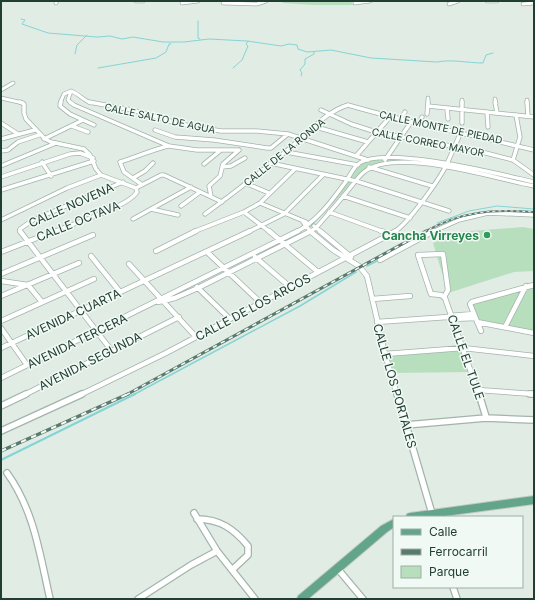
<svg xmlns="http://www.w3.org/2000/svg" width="535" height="600" viewBox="0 0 535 600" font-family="Inter,sans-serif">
<rect width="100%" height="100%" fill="#e1ece5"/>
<path fill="#b8dfbd" d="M 286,1 L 355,1 L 351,3 L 356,5 L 313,5 L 282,3 Z
M 397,157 L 444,164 C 419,162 391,157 367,167 L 310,228 L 306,226 L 346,180 L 357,162 L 373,159 Z
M 523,227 L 534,229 L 534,271 L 514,272 L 448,293 L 433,243 L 458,232 Z
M 534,288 L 534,332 L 478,320 L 472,303 L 520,290 Z
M 461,349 L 469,372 L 394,373 L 388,357 Z"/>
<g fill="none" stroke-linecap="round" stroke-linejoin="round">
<path stroke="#85d4d5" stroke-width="1" d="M 21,19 L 25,20 L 22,24 L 48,33 L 97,37 L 110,36 L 122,39 L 133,37 L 163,42 L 184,42 L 209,39 L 247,41 L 281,46 L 289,44 L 297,45 L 298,49 L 307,52 L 331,50 L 371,58 L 437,62 C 452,59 468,63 483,63 L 486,55 L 493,53
M 198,21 L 198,38 L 200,39
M 75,54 L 77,45 L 87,35
M 98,68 L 156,58 L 166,52 L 169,44 L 171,44
M 233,68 L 242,60 L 248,46 L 246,44 L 248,41
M 301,76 L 302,73 L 300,70 L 305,64 L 305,59 L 314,54 L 314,52
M 437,223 L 469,211 L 497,206 L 534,209"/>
<path stroke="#85d4d5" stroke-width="1.5" d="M 367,266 L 379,260
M 133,395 L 300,306 L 356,272"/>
<path stroke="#85d4d5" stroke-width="2" d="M 1,460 L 135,394"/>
<g stroke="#a3b4ac" stroke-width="4.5">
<path id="minor-far3" d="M 136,1 L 143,1
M 487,1 L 497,1
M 56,3 L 57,1
M 182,3 L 198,1
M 223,3 L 257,4 L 266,1
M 355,3 L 370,1
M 449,4 L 458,1
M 523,4 L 534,3
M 1,90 L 13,83
M 71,91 C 79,94 83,100 91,103
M 71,91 L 68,100 L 71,103
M 1,98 L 23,103
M 495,99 L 496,103
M 462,100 L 462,103
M 527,100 L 527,103
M 60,103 L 64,94 L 71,91
M 428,103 L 428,98"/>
</g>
<g stroke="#a3b4ac" stroke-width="5">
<path id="minor-far2" d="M 20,102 L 24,104 L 24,113 L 26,119 L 45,139 L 51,142 L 84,149 L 90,155 L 96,169 L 101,175 L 136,188
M 61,102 L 60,106 L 70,114 L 94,125
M 70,102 L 74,105 L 169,146 L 197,150 L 238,150
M 89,102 L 132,110 L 180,124 L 221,131 L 257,131 L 288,134 L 368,160
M 462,102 L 462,123
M 495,102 L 497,113
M 527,102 L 528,116
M 428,106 L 534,117
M 447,108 L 448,119
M 321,110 L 351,124 L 376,132 L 478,151 L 513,160 L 534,175
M 487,112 L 488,127
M 427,114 L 428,102
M 400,120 L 405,112
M 1,123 L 18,134
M 419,123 L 422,117
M 72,126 L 88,132
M 316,127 L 368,142
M 155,130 L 175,137 L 214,140 L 267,148 L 271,148 L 288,134
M 1,139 L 35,130
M 44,139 L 83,120
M 1,151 L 8,150 L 18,142 L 39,135
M 286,152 L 358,165
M 356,156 L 390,117
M 385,160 L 411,122
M 513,160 L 520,137 L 516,115
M 42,162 L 51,176
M 270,163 L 356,181 L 449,211
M 204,164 L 221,150
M 1,166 L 56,143
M 222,167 L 231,166 L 245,158
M 369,167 L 432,186
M 1,177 L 70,154 L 80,153 L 93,158
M 133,178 L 145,171 L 153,163
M 245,183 L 269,193
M 141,184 L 124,172 L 120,162 C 136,157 152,150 168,146
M 1,190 L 94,161
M 211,196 L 209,186 L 220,176 L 223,164 L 239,150
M 343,196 L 410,218
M 260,203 L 306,222
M 181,206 L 200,192
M 151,209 L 178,215
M 244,212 L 270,232
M 329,212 L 384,232
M 205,214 C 234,193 262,171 290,148 C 308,133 325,112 348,105 C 409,123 472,135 534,150
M 133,219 L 191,187
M 1,220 L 67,188 L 101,175
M 303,222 L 311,232
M 314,226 L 321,232
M 20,232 L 20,229 L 33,220 L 123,182
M 53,232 C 72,224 128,207 137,192 L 136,188 L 161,175 L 164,175 L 222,202
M 193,232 L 244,212 L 260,203 L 295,169
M 248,232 L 284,214 L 323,175
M 296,232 C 318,221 333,199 347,180 C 350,175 353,169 357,165 C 380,143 503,175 534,182
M 309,232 L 316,228 C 327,215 339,202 350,188 C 354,183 359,176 364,172 C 396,146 495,179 534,186
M 394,232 C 408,224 438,181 446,166 C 451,155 456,143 461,132
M 432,232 L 459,220 L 488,213 L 534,215"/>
</g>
<g stroke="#a3b4ac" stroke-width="6">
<path id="minor-far1" d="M 20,231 L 111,350
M 269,231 L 318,272
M 310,231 L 333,250 L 359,266 L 367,276 L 385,354 L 397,395
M 320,231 L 351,257
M 381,231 L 390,234
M 156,251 L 196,231
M 1,252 L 55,231
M 207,252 L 261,303
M 91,256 L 120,292
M 255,257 L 290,287
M 380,260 L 434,231
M 129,264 L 196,337
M 1,274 L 93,235
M 1,281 L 28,285 L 42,302
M 197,287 L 230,319
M 1,296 L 79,263
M 444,297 L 448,290 L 443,254 L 418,255 L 431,294 L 441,295 L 445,298 L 479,395
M 372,299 L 410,296
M 158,302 L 175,298 L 198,288 L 311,231
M 450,316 L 473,314
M 1,321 L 94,279
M 377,322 L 448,317 L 453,319 L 475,318
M 477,322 L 534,333
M 505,327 L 526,286
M 1,328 L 27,365
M 481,331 L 470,304 L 472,302 L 534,285
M 1,348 L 250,231
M 385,354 L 463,348 L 534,356
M 1,378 L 298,231
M 478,390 L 534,394
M 24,395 L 179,317
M 80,395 L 166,353 L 396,231"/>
</g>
<g stroke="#a3b4ac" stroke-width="8">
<path id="minor" d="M 397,394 L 433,517
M 479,394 L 486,417
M 530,394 L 534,394
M 1,406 L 26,394
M 406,425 L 486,418 L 534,420
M 1,431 L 82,394
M 7,473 C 34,510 40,555 50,599
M 194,513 L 217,551 L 255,599
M 197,519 C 220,519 234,529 248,546 L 248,555 L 232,570
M 337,568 L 363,599
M 453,587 L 457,599
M 138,599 L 191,565 L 217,551"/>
</g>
<g stroke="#c1c9c6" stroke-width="2">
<path id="major" d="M 534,496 L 534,504 L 437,517 L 406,517 L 407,514 L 410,513 Z
M 394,519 L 394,527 L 387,532 L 308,599 L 297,599 L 298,596 L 381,526 Z"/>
</g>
<use href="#minor-far3" stroke="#fff" stroke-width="3"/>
<use href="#minor-far2" stroke="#fff" stroke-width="3.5"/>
<use href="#minor-far1" stroke="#fff" stroke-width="4.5"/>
<use href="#minor" stroke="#fff" stroke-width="5.5"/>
<use href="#major" fill="#62a58a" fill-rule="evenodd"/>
<g stroke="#5a7a6d" stroke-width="2">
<path id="rail-far2" d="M 424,232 C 462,211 492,209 534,212"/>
</g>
<g stroke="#5a7a6d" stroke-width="3">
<path id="rail-far1" d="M 126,395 L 426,231"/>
</g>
<g stroke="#5a7a6d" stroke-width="3.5">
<path id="rail" d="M 1,451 L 128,394"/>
</g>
<use href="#rail-far2" stroke="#f1f9f4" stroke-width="1" stroke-dasharray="3" stroke-linecap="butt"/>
<use href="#rail-far1" stroke="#f1f9f4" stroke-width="1.5" stroke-dasharray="4.5" stroke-linecap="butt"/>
<use href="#rail" stroke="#f1f9f4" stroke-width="2" stroke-dasharray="5.5" stroke-linecap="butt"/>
</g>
<circle fill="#2e9e5b" stroke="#f1f9f4" stroke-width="1.5" cx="487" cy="235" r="4"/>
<g text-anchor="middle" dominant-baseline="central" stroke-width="3" stroke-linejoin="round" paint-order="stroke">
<g font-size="10" fill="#203e32" stroke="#f1f9f4">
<text transform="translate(160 118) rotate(12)">CALLE SALTO DE AGUA</text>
<text transform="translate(441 127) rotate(12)">CALLE MONTE DE PIEDAD</text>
<text transform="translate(428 142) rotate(11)">CALLE CORREO MAYOR</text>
<text transform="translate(284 152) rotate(-39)">CALLE DE LA RONDA</text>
</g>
<g font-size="12" fill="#203e32" stroke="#f1f9f4">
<text transform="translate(71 205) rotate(-24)">CALLE NOVENA</text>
<text transform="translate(78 221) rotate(-22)">CALLE OCTAVA</text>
<text transform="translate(253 307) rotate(-28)">CALLE DE LOS ARCOS</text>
<text transform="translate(73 314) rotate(-25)">AVENIDA CUARTA</text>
<text transform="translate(77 341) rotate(-26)">AVENIDA TERCERA</text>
<text transform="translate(466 357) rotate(71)">CALLE EL TULE</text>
<text transform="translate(90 361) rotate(-27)">AVENIDA SEGUNDA</text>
<text transform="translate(395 386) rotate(74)">CALLE LOS PORTALES</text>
</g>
<g font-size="12" font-weight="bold" fill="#27864d" stroke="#f1f9f4" text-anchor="end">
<text x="479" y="235">Cancha Virreyes</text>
</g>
</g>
<rect width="535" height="600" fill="none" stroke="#203e32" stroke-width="4"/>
<rect x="393" y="516" width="130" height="72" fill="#f1f9f4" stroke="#9daea6"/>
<rect x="401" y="529" width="20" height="6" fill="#62a58a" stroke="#9daea6"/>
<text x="429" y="536" font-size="12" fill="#203e32">Calle</text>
<rect x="401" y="549" width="20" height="6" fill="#5a7a6d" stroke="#9daea6"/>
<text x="429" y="556" font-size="12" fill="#203e32">Ferrocarril</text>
<rect x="401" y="566" width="20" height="12" fill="#b8dfbd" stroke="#9daea6"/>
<text x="429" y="576" font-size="12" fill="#203e32">Parque</text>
</svg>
